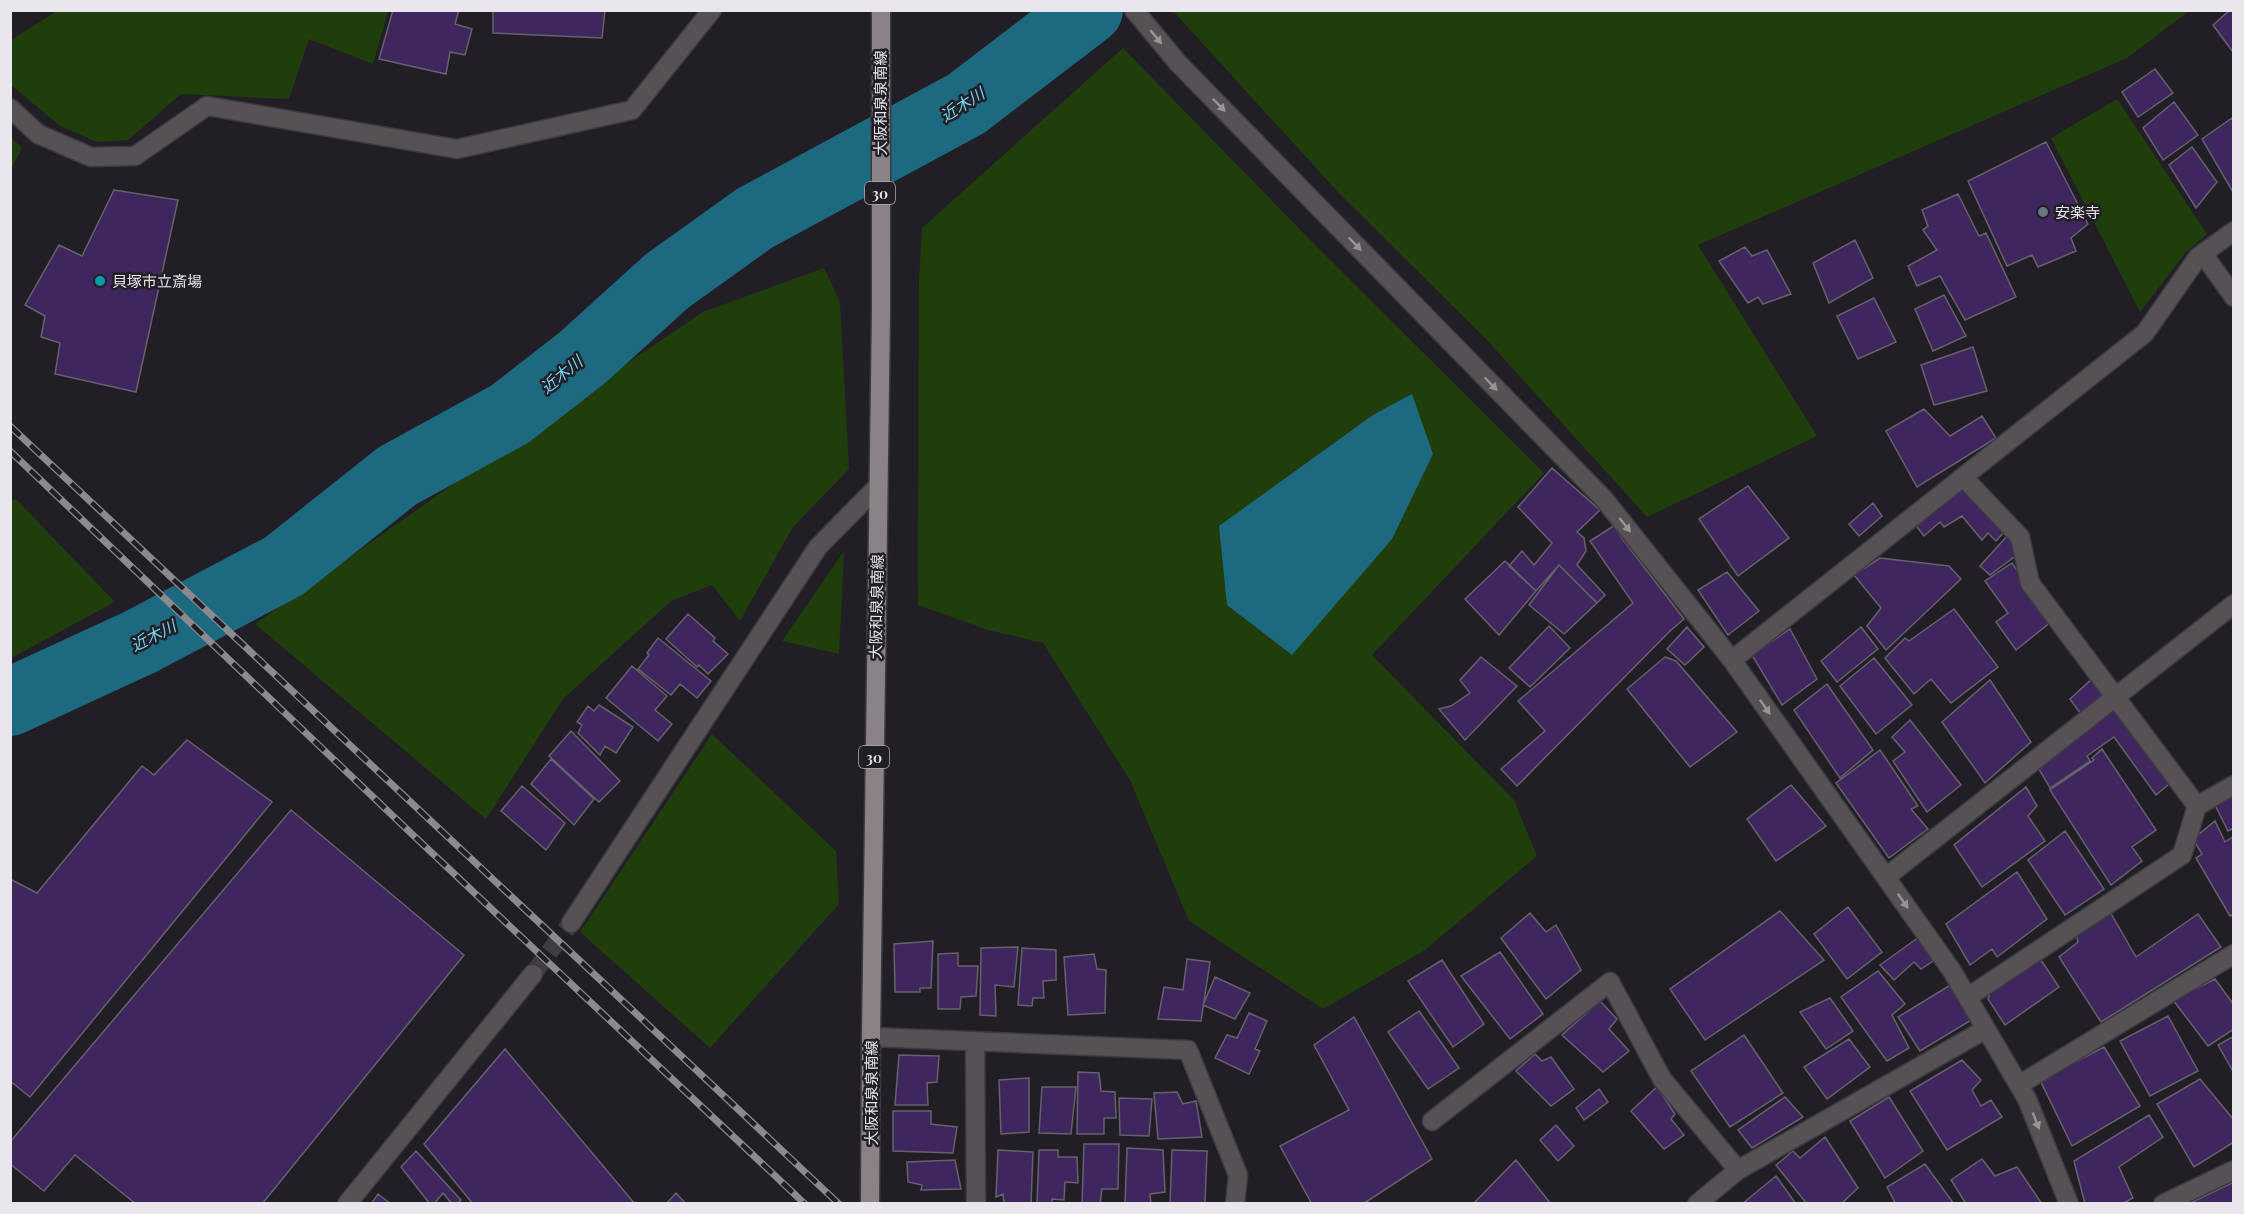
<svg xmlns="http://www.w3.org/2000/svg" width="2244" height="1214" viewBox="0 0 2244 1214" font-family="'Playfair Display','Noto Sans JP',serif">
<rect width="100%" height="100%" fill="#221e26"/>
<path fill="#1f3e0c" d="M 57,11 L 57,10 L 388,11 L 373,64 L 309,39 L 289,99 L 181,94 L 128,140 L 97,142 L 60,126 L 11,85 L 11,40 Z
M 1173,11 L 2189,11 L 2127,58 L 1698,245 L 1817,436 L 1647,517 L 1487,340 L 1337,191 Z
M 1123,48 L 1316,246 L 1544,473 L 1372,655 L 1514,800 L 1537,856 L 1425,950 L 1323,1009 L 1189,921 L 1130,780 L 1043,643 L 988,630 L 918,605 L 919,280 L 922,228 Z
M 2117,99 L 2207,234 L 2186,252 L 2140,312 L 2051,138 Z
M 11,137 L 22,148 L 11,169 Z
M 824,268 L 840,302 L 849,469 L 793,527 L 740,621 L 712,585 L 671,601 L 563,699 L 486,819 L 255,624 L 577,397 L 703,312 Z
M 16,499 L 115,602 L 11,658 L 10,501 Z
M 844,551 L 839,654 L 782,641 Z
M 712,734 L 836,851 L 839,904 L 710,1048 L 580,932 Z"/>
<path fill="#1d697f" d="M 1412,394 L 1433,454 L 1392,539 L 1292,655 L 1227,605 L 1219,526 L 1373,415 Z"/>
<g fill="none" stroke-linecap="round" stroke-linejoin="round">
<path stroke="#1d697f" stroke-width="68" d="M 10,702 L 140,642 L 284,566 L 397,476 L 510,414 L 582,358 L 667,281 L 755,218 L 966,104 L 1089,10"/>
</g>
<path fill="#3f265f" stroke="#65626b" stroke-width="1.5" d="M 393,10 L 459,10 L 455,24 L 472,29 L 465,55 L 450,52 L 446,74 L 379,59 Z
M 493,10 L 605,10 L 602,38 L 493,33 Z
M 2230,10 L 2234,10 L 2233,52 L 2213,25 Z
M 2155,69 L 2173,93 L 2138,117 L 2122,92 Z
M 2174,102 L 2198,135 L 2163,160 L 2143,128 Z
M 2232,118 L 2234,121 L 2234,194 L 2202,139 Z
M 2046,142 L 2088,224 L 2071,238 L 2076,251 L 2038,267 L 2032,255 L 2007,266 L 1968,181 Z
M 2192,147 L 2217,182 L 2196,208 L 2169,165 Z
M 114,190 L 178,200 L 136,392 L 55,374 L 60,343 L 41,337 L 45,316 L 25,305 L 59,245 L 82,256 Z
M 1958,194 L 1979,236 L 1986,233 L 2016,297 L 1965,320 L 1940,276 L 1917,286 L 1908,266 L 1937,250 L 1923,230 L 1928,226 L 1922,210 Z
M 1855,240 L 1873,278 L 1829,303 L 1813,263 Z
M 1745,247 L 1752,256 L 1767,250 L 1791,294 L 1763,304 L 1758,297 L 1748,303 L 1719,261 Z
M 1944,295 L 1966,336 L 1933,351 L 1915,309 Z
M 1874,298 L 1896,342 L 1858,359 L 1837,316 Z
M 1973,347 L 1987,391 L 1934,405 L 1921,365 Z
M 1924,409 L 1950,436 L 1982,416 L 1996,438 L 1917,487 L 1886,431 Z
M 1552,468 L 1600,510 L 1577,532 L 1584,538 L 1586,551 L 1577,565 L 1605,595 L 1597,603 L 1559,565 L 1536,591 L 1509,566 L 1522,551 L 1534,565 L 1552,543 L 1518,507 Z
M 1964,483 L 2006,530 L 1996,541 L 1988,533 L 1982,540 L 1962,516 L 1944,527 L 1940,522 L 1924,536 L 1914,523 Z
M 1748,486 L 1789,538 L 1738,576 L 1699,519 Z
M 1873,503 L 1882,516 L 1859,536 L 1849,524 Z
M 1615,525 L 1621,537 L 1684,619 L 1670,631 L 1517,786 L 1501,769 L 1545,731 L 1518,701 L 1633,603 L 1590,541 Z
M 2008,535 L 2018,554 L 1990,575 L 1980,566 Z
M 1880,558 L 1949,566 L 1961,579 L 1886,650 L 1867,626 L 1881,608 L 1854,575 Z
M 1505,561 L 1536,591 L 1499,635 L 1465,599 Z
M 2012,563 L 2052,621 L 2016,650 L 1996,622 L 2008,613 L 1985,581 Z
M 1559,565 L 1597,603 L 1564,634 L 1529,605 Z
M 1727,572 L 1759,611 L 1728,635 L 1698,590 Z
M 1954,609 L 1998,667 L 1951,703 L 1931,679 L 1914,694 L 1885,658 L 1905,638 L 1909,641 Z
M 688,614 L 715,638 L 713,641 L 728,654 L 708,674 L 699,665 L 697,667 L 666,639 Z
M 1549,626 L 1570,648 L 1530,687 L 1509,668 Z
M 1687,627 L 1704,647 L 1685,665 L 1667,649 Z
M 1861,627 L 1878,649 L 1837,682 L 1821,661 Z
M 1790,629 L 1817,679 L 1782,705 L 1752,655 Z
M 658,638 L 711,681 L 697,698 L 680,684 L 671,695 L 638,669 L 649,655 L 647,653 Z
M 1481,657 L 1517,686 L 1465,740 L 1439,709 L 1451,706 L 1470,693 L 1460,680 Z
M 1665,657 L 1676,661 L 1737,732 L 1690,767 L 1627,689 Z
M 1874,658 L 1912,705 L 1876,734 L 1840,686 Z
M 632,666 L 667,696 L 655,710 L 672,724 L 658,741 L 606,698 Z
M 2094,677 L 2107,696 L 2083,717 L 2070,699 Z
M 1990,680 L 2031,742 L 1985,783 L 1942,722 Z
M 1827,684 L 1873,750 L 1840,778 L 1794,710 Z
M 599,705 L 633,727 L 616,753 L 605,746 L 600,755 L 578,733 L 582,725 L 577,722 L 588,706 L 594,711 Z
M 2114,706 L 2174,780 L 2156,795 L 2114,737 L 2087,756 L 2090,761 L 2050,788 L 2036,764 Z
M 1910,720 L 1961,785 L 1927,812 L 1893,761 L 1905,752 L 1892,737 Z
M 571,731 L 620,781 L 599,802 L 549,756 Z
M 187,740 L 272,802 L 30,1097 L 10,1081 L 10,882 L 12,880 L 37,893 L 142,766 L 154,775 Z
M 2102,749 L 2156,830 L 2132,847 L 2142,861 L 2111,885 L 2050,790 L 2094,760 L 2092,758 Z
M 1880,750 L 1918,806 L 1911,809 L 1928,829 L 1889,858 L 1836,783 Z
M 551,759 L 594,799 L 574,825 L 531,784 Z
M 1791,785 L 1826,826 L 1776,861 L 1747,819 Z
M 522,786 L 565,823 L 546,850 L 501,811 Z
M 2026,787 L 2037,806 L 2028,816 L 2045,841 L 1982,887 L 1954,845 Z
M 2234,791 L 2234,828 L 2228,831 L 2214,803 Z
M 291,810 L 464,955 L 262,1204 L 136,1204 L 75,1155 L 44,1191 L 10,1164 L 10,1142 Z
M 2215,821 L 2225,842 L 2234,836 L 2234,914 L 2230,916 L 2196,858 L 2202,854 L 2193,839 Z
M 2065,831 L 2104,889 L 2065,915 L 2028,860 Z
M 2017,872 L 2047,919 L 1997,957 L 1992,949 L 1970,965 L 1946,924 Z
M 1848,907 L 1882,952 L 1847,979 L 1814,934 Z
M 2109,910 L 2136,957 L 2198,914 L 2221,947 L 2101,1022 L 2059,957 L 2078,942 L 2076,932 Z
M 1780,911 L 1824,960 L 1705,1040 L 1670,989 Z
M 1530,913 L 1546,932 L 1556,925 L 1581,970 L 1546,999 L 1501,938 Z
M 1919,937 L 1933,961 L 1921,969 L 1914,962 L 1894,980 L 1880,965 Z
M 933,941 L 931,988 L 920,988 L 920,992 L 895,992 L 894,944 Z
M 1018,947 L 1014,987 L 995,985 L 996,1016 L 980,1015 L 981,948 Z
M 1022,948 L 1056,950 L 1056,980 L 1043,981 L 1044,998 L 1033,998 L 1032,1006 L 1018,1005 Z
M 1500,952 L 1543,1014 L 1510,1039 L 1461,976 Z
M 958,953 L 958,966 L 978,966 L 976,996 L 961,997 L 960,1009 L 938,1009 L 938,954 Z
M 1094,954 L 1097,969 L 1106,970 L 1105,1013 L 1068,1015 L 1064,957 Z
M 2039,957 L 2059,987 L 2005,1025 L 1988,999 L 1991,989 Z
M 1187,959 L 1210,962 L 1201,1021 L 1158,1019 L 1164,987 L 1183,990 Z
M 1442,960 L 1484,1024 L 1453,1047 L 1408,981 Z
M 1878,971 L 1905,1004 L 1892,1015 L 1909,1048 L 1887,1061 L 1841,997 Z
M 1215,977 L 1250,993 L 1235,1019 L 1203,1005 Z
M 2215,979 L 2234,1005 L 2234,1029 L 2208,1046 L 2173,1000 Z
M 1952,984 L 1973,1019 L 1920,1051 L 1898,1017 Z
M 1830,998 L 1853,1031 L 1826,1049 L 1800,1012 Z
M 1600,1001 L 1617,1019 L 1609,1029 L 1629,1051 L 1603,1072 L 1562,1035 Z
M 1419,1011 L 1459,1068 L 1428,1089 L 1388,1032 Z
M 1249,1013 L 1267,1021 L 1255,1049 L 1260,1051 L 1249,1074 L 1215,1058 L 1227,1035 L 1237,1038 Z
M 2168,1016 L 2198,1071 L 2150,1096 L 2120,1041 Z
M 1354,1017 L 1432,1159 L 1363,1204 L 1312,1204 L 1280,1146 L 1349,1110 L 1314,1045 Z
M 1744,1035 L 1783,1093 L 1730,1127 L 1691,1071 Z
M 2234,1036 L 2234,1073 L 2218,1045 Z
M 1849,1039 L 1870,1067 L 1827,1099 L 1804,1067 Z
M 2104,1047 L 2140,1106 L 2072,1146 L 2040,1080 Z
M 505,1049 L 635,1204 L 473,1204 L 424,1144 Z
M 1535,1054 L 1542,1061 L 1551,1057 L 1574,1089 L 1551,1106 L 1516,1071 Z
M 899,1055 L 939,1056 L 937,1082 L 927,1083 L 928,1105 L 895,1105 Z
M 1962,1060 L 1981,1080 L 1972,1090 L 1981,1106 L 1991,1100 L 2002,1117 L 1947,1150 L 1910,1091 Z
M 1078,1072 L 1099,1073 L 1101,1091 L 1115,1092 L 1116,1118 L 1104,1118 L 1104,1134 L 1077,1134 Z
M 1029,1078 L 1029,1132 L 1001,1134 L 999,1080 Z
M 2200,1079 L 2234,1120 L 2234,1142 L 2194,1167 L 2157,1104 Z
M 1042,1087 L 1076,1087 L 1071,1134 L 1039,1133 Z
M 1657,1087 L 1675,1114 L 1671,1119 L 1684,1135 L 1664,1149 L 1631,1111 Z
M 1599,1089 L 1608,1102 L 1584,1120 L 1576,1108 Z
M 1177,1092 L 1183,1104 L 1196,1101 L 1202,1137 L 1158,1139 L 1154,1093 Z
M 1785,1097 L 1803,1117 L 1752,1148 L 1738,1130 Z
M 1889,1097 L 1923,1151 L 1885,1178 L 1850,1121 Z
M 1119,1098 L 1152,1099 L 1149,1136 L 1120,1135 Z
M 893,1111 L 931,1111 L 931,1124 L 957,1127 L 953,1153 L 893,1151 Z
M 2149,1115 L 2163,1137 L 2119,1167 L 2133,1198 L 2122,1204 L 2085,1204 L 2074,1161 Z
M 1556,1125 L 1574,1146 L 1558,1161 L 1540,1140 Z
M 1825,1137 L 1858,1188 L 1841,1204 L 1807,1204 L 1776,1165 L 1793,1151 L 1800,1158 Z
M 1084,1144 L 1119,1144 L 1118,1189 L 1102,1189 L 1100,1204 L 1082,1204 Z
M 1127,1148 L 1163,1150 L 1165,1192 L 1150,1194 L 1151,1204 L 1125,1204 Z
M 998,1150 L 1033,1152 L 1031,1204 L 1004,1204 L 1003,1194 L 996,1197 Z
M 1039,1150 L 1058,1150 L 1058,1157 L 1077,1157 L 1078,1183 L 1065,1182 L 1064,1200 L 1052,1199 L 1052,1204 L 1037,1204 Z
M 1172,1150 L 1207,1151 L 1205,1204 L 1170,1204 Z
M 416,1151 L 461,1200 L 457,1204 L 452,1204 L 443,1193 L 434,1204 L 430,1204 L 401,1167 Z
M 1982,1159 L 1995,1176 L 2017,1167 L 2042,1204 L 1966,1204 L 1951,1180 Z
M 955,1160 L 961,1189 L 921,1190 L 922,1185 L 908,1182 L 907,1162 Z
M 1516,1160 L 1551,1204 L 1473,1204 Z
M 1925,1164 L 1954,1204 L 1896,1204 L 1887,1187 Z
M 1776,1176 L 1796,1204 L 1742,1204 Z
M 2234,1182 L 2234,1204 L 2188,1204 Z
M 676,1193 L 686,1204 L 666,1204 Z
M 378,1194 L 391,1204 L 371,1204 Z"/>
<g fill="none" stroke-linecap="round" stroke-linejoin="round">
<path stroke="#403c44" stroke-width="18" stroke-dasharray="18 9" stroke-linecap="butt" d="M 533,974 L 571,923"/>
<g stroke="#3e3a42" stroke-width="21">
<path id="minor" d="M 1134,10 L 1178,63 L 1604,499 L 1732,660 L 1952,971 L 2027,1099 L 2069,1204
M 10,108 L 38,134 L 91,157 L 135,156 L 207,106 L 457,149 L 632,110 L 712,10
M 2203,254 L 2234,297
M 1963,477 L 2020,537 L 2030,583 L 2197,806
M 1732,660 L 2145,333 L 2198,257 L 2234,231
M 1886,877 L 2234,604
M 571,923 L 818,547 L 878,486
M 1968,997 L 2182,855 L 2197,806 L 2234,785
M 871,1037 L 1188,1050 L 1238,1175 L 1235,1204
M 975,1041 L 976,1204
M 2019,1085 L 2234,954
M 1432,1121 L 1610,982 L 1662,1079 L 1738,1170
M 347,1204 L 533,974
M 1697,1204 L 1738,1170 L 1986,1029
M 2163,1204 L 2234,1170"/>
</g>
<g stroke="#3e3a42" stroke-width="21">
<path id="primary" d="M 870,1204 L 871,1037 L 881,311 L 881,10"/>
</g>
<use href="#minor" stroke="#555154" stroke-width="18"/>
<use href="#primary" stroke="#8a8287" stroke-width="18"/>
<g stroke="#8c8990" stroke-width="7">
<path id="rail" d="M 10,426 L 839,1204
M 10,451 L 414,836 L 805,1204"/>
</g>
<use href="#rail" stroke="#221e26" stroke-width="4.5" stroke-dasharray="14" stroke-linecap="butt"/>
</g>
<defs><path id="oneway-solid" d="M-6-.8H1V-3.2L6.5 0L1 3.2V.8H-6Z" transform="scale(1.5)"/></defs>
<g fill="#989498">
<use href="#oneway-solid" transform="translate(1156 37) rotate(50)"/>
<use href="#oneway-solid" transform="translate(1219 105) rotate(46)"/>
<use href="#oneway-solid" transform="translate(1355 244) rotate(46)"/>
<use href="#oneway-solid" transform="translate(1491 384) rotate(46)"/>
<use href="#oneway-solid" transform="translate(1625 525) rotate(52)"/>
<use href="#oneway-solid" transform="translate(1765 707) rotate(55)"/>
<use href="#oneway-solid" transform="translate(1903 901) rotate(55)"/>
<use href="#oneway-solid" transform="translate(2036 1121) rotate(68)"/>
</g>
<circle fill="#6b7280" stroke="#221e26" stroke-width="2" cx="2043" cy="212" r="6"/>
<circle fill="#0f9aa8" stroke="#221e26" stroke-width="2" cx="100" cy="281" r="6"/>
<g text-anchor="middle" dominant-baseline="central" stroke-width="5" stroke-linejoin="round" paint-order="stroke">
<g fill="#221e26" stroke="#adaab1" stroke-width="1.5">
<rect x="865" y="182" width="30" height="22" rx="4.5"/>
<rect x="859" y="746" width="30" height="22" rx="4.5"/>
</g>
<g font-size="14" font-weight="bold" fill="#e9e6ec">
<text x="880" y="193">30</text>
<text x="874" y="757">30</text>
</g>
<g font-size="15" fill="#e9e6ec" stroke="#221e26">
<text transform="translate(880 103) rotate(-90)">大阪和泉泉南線</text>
<text transform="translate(876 607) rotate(-89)">大阪和泉泉南線</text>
<text transform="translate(871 1093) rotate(-90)">大阪和泉泉南線</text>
</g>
<g font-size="15" fill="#e9e6ec" stroke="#221e26" text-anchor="start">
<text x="2055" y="212">安楽寺</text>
<text x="112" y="281">貝塚市立斎場</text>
</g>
<g font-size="16" font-style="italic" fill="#75d7f7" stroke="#221e26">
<text transform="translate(962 104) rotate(-32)">近木川</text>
<text transform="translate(561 374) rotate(-39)">近木川</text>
<text transform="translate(153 635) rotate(-27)">近木川</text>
</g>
</g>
<rect width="2244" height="1214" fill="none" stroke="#e9e6ec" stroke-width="24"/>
</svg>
